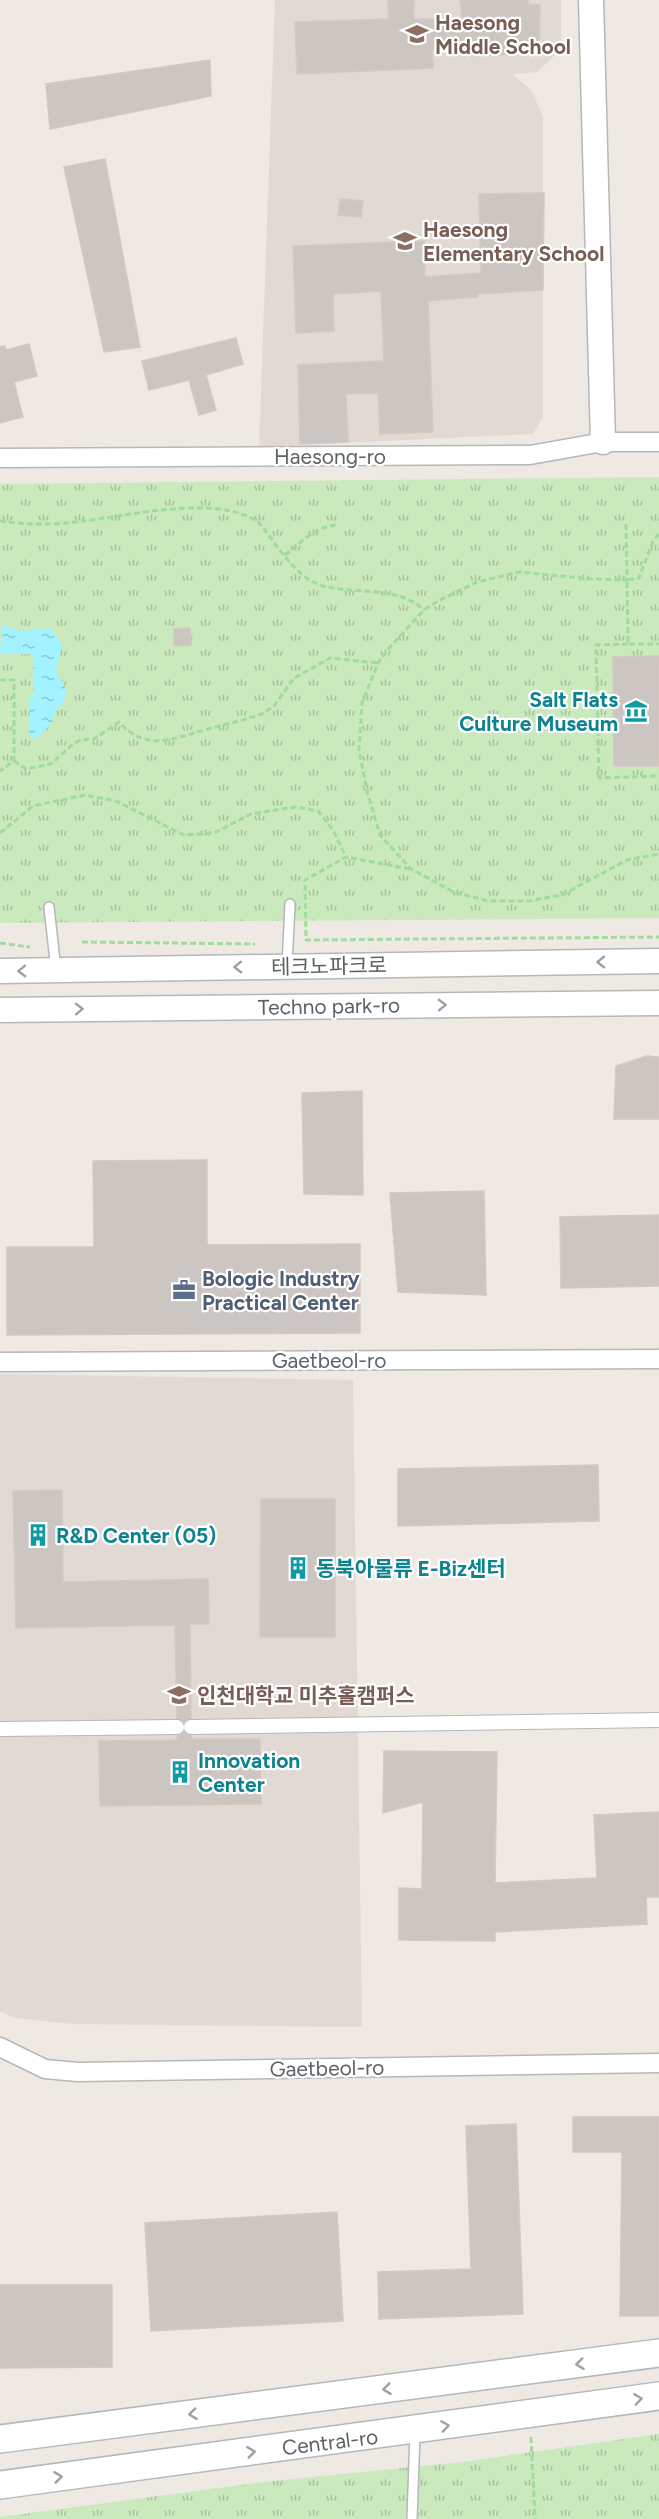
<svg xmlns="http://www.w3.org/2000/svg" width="659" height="2519" viewBox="0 0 659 2519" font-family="Figtree,'Noto Sans KR',sans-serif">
<defs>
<pattern id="park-tufts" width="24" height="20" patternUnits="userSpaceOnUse" patternTransform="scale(1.5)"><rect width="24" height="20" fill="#cae9bd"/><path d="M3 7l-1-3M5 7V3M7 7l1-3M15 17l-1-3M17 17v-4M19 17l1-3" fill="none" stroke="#a7c09d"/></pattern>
<pattern id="water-ripples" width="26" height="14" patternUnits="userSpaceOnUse" patternTransform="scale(1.5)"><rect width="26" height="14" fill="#a3f2ff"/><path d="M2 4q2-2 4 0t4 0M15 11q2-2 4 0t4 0" fill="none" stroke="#88c7d2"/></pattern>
</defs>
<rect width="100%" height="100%" fill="#efe9e3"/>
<path fill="#e1dad4" d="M 275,0 L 561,0 L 561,49 L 537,72 L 513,74 L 531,90 L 543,116 L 543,417 L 533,434 L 259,447 Z
M 0,1374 L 353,1380 L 362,2027 L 73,2024 L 15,2018 L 0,2011 Z"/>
<path fill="url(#park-tufts)" d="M 659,477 L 659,918 L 0,923 L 0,484 Z
M 659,2434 L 659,2519 L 0,2519 L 0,2517 L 263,2482 L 462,2462 Z"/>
<path fill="url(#water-ripples)" d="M 2,625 L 19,631 L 49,628 L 56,634 L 62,646 L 56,671 L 67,691 L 63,703 L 55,712 L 52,723 L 38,738 L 33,738 L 29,735 L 30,698 L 34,697 L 33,654 L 0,654 Z"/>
<path fill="#ccc6c2" stroke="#d4c8c1" stroke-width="1.5" d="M 388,0 L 414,0 L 414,19 L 462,20 L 460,0 L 528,0 L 528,4 L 540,5 L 539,53 L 471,56 L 471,48 L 432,48 L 433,68 L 297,74 L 295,22 L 389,19 Z
M 210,60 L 211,96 L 50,129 L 46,84 Z
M 105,159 L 140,347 L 104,352 L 64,167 Z
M 544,193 L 543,290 L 477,294 L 477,297 L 428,301 L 433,432 L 380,434 L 378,393 L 346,394 L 348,442 L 300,444 L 298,365 L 384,361 L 381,291 L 333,294 L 334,331 L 296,333 L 293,246 L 424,241 L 425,277 L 481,273 L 479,194 Z
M 340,199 L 363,201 L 361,217 L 338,215 Z
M 236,338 L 243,364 L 206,375 L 216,410 L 199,415 L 189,380 L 149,390 L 142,361 Z
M 29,344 L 37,376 L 14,382 L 23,417 L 0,423 L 0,347 L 5,346 L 6,350 Z
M 190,628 L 191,645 L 174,646 L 174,629 Z
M 659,656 L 659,766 L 614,766 L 613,657 Z
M 647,1056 L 659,1057 L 659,1119 L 614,1119 L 616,1066 Z
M 362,1091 L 363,1195 L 304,1194 L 302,1093 Z
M 207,1160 L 207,1245 L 360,1244 L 360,1333 L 7,1335 L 7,1247 L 94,1247 L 93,1161 Z
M 484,1191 L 486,1295 L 398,1292 L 390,1193 Z
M 659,1215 L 659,1286 L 561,1288 L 560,1217 Z
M 598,1465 L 599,1521 L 398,1526 L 398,1469 Z
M 62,1490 L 63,1582 L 208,1579 L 209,1624 L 190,1624 L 191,1718 L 184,1722 L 177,1718 L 175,1625 L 16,1628 L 13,1491 Z
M 261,1499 L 335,1499 L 335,1637 L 260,1637 Z
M 184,1732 L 192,1736 L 192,1739 L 260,1739 L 261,1804 L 100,1806 L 99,1741 L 177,1740 L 177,1736 Z
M 384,1751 L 497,1752 L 495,1883 L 597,1878 L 594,1815 L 659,1812 L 659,1897 L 646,1897 L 647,1924 L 495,1932 L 495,1941 L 399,1940 L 399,1888 L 422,1889 L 423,1802 L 383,1813 Z
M 573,2117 L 659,2117 L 659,2316 L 620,2316 L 622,2152 L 573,2152 Z
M 516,2124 L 523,2314 L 379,2319 L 378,2272 L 471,2269 L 466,2126 Z
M 337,2212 L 343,2321 L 151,2331 L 145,2223 Z
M 0,2285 L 112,2285 L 112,2367 L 0,2368 Z"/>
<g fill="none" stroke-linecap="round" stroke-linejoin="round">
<g stroke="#b4b8bb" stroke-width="12">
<path id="service" d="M 49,907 L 56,970
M 287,966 L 290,904
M 412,2519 L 415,2433"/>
</g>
<g stroke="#b4b8bb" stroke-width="16">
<path id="pedestrian" d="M 191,1727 L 659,1720
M 0,1729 L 177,1727"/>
</g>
<g stroke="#b4b8bb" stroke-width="21">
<path id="minor" d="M 0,458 L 530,455 L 603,442 L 659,442
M 0,1362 L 659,1359
M 0,2047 L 45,2069 L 78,2072 L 659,2063"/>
</g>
<g stroke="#b4b8bb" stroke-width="27">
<path id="tertiary" d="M 591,0 L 603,442
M 0,971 L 659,961
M 0,1010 L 659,1003"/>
</g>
<g stroke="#b2b9bc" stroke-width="30">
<path id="secondary" d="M 0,2439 L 659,2353
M 0,2485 L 659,2396"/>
</g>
<path stroke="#a1dc9f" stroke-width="3" stroke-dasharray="6 3" stroke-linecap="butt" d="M 0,521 C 27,525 56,525 83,521 C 129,516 220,493 259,523 C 274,541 289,566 308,579 C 340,600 392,580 424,610
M 626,524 L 627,580 L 592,579 L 519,572 L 477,582 L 438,601 L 424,610 L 390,647 L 378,663 L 362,703 L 359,750 L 367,791 L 380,835 L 411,869 L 454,892 L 488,901 L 529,901 L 562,895 L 627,860 L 659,854
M 659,534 L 653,541 L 639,578 L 627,580 L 628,644 L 659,644
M 285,555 C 301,542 315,527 336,525
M 628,644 L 596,645 L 599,778 L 659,776
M 0,680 L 14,680 L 14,761 L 0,771
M 14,761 L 26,769 L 51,764 L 72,745 L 80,740 L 94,739 L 119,722 C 147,753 174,738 208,729 C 226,724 244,720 262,714 L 274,706 L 294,678 L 330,658 L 378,663
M 0,833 L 33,806 L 85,795 L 116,801 L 184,835 L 214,833 L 251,814 L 295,807 L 318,811 L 333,830 L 346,857
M 410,869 L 346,857 L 305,880 L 306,940 L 659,937
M 82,942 L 255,944
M 0,943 L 30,947
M 531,2437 L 535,2519"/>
<use href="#service" stroke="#fff" stroke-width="9"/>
<use href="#pedestrian" stroke="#fff" stroke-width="14"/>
<use href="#minor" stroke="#fff" stroke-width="18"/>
<use href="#tertiary" stroke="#fff" stroke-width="24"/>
<use href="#secondary" stroke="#fff" stroke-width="27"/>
</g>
<defs><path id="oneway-chevron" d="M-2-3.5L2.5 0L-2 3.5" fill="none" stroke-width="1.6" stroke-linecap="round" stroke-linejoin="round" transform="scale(1.5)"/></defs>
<g stroke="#9da1a3">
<use href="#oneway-chevron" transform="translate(601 962) rotate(179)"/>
<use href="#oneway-chevron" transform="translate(238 967) rotate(179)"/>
<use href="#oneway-chevron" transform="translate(22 971) rotate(179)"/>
<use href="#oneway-chevron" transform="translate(442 1005) rotate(-1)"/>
<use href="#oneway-chevron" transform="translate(79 1009) rotate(-1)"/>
<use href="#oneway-chevron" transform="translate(580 2364) rotate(173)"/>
<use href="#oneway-chevron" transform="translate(387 2389) rotate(173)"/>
<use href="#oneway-chevron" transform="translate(638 2399) rotate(-8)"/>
<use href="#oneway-chevron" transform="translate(193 2414) rotate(173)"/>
<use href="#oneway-chevron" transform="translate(445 2426) rotate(-8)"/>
<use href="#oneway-chevron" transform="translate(251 2452) rotate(-7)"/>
<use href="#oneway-chevron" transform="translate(58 2477) rotate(-7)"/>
</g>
<defs>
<g id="school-bare" transform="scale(1.8)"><path d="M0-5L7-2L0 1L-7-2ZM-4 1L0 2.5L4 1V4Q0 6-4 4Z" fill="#8d6e63" stroke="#fff" stroke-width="2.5" paint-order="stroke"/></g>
<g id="museum-bare" transform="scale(1.8)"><path d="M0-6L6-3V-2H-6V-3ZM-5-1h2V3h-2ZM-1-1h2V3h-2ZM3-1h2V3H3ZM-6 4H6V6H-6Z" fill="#0f9aa8" stroke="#fff" stroke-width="2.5" paint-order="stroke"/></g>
<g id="office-bare" transform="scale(1.8)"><path d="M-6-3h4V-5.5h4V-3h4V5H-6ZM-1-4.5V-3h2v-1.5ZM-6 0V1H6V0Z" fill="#5c6f8a" stroke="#fff" stroke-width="2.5" paint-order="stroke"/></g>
<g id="building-bare" transform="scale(1.8)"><path d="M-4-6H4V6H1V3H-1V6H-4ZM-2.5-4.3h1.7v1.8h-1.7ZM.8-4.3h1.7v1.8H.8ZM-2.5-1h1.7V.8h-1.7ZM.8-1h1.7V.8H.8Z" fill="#0f9aa8" stroke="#fff" stroke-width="2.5" paint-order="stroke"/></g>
<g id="university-bare" transform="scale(1.8)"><path d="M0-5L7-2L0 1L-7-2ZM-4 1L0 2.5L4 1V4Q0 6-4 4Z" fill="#8d6e63" stroke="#fff" stroke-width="2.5" paint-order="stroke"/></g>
</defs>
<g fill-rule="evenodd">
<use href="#school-bare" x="417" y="34"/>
<use href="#school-bare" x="405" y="241"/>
<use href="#museum-bare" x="636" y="711"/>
<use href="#office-bare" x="184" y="1290"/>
<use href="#building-bare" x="38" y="1535"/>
<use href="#building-bare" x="298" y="1568"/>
<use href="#university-bare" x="179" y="1695"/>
<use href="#building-bare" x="180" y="1772"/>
</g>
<g text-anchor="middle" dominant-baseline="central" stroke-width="4.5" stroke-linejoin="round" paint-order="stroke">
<g font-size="21" font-weight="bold" fill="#785e54" stroke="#fff" text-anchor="start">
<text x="435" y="22">Haesong<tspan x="435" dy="24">Middle School</tspan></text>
<text x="423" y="229">Haesong<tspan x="423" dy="24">Elementary School</tspan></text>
<text x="197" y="1695">인천대학교 미추홀캠퍼스</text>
</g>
<g font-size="21" fill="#5b6265" stroke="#fff">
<text x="330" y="456">Haesong-ro</text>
<text transform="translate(329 966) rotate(-1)">테크노파크로</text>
<text transform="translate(329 1006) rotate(-1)">Techno park-ro</text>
<text x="329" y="1360">Gaetbeol-ro</text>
<text transform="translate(327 2068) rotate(-1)">Gaetbeol-ro</text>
<text transform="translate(330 2442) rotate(-7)">Central-ro</text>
</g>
<g font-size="21" font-weight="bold" fill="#0d838f" stroke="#fff" text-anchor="start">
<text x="618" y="699" text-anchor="end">Salt Flats<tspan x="618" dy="24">Culture Museum</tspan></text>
<text x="56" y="1535">R&amp;D Center (05)</text>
<text x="316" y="1568">동북아물류 E-Biz센터</text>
<text x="198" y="1760">Innovation<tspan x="198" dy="24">Center</tspan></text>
</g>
<g font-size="21" font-weight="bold" fill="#4e5e75" stroke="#fff" text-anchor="start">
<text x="202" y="1278">Bologic Industry<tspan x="202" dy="24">Practical Center</tspan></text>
</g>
</g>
</svg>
